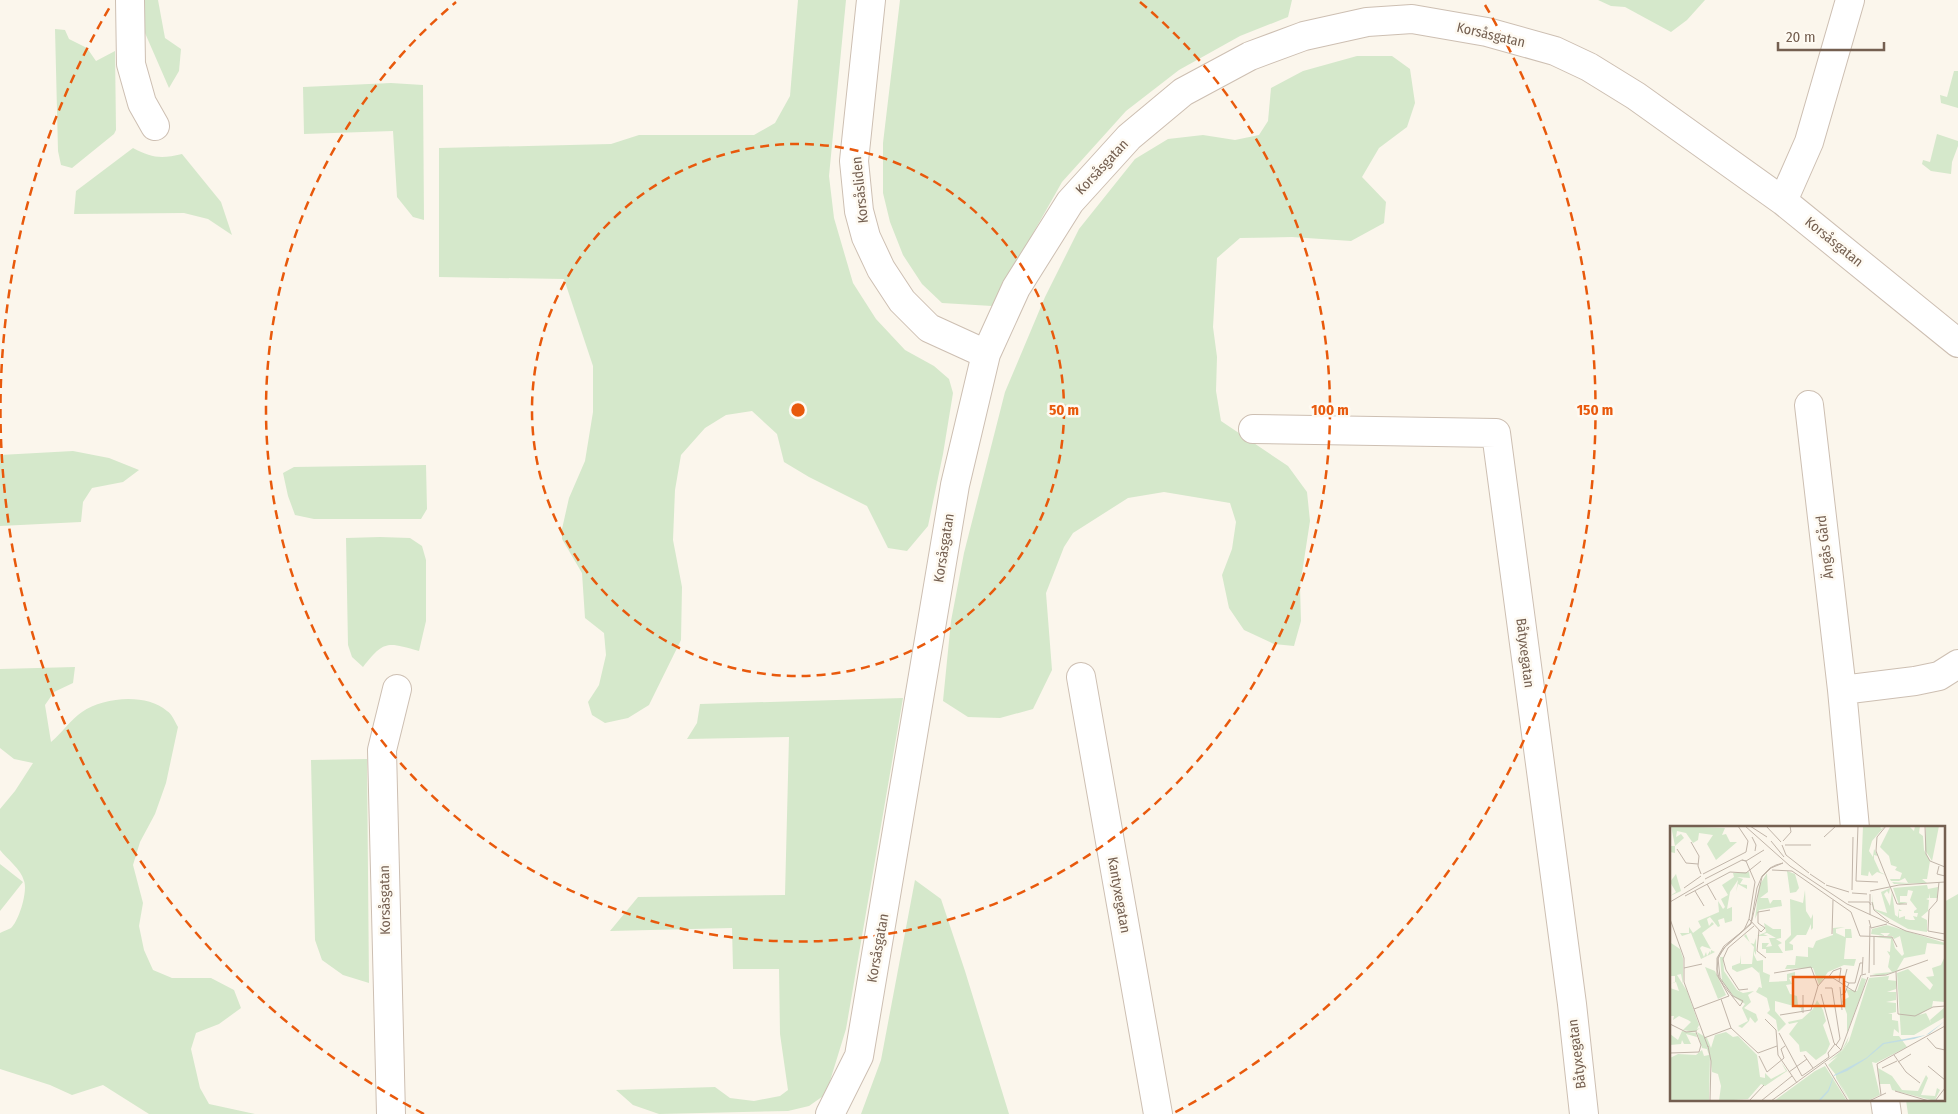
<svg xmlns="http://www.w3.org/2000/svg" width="1958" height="1114" viewBox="0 0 1958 1114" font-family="'Fira Sans Condensed',sans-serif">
<rect width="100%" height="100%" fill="#fbf6ec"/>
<path fill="#d5e8cb" d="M 144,0 L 158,0 L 165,38 L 181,49 L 179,71 L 169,88 L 145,33 Z
M 798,0 L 846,0 L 829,176 L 834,218 L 853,283 L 876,319 L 905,350 L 934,366 L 949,379 L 953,393 L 943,454 L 928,526 L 907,551 L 888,548 L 867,506 L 809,477 L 784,462 L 777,434 L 752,411 L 726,415 L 705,428 L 681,455 L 675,490 L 673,540 L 682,587 L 681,640 L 649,705 L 628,718 L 605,723 L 592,715 L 588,702 L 599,685 L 606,655 L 604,633 L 585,618 L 582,573 L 562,539 L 562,529 L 569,498 L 585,461 L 593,412 L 593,366 L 564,279 L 439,277 L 439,148 L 611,144 L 639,135 L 754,135 L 775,123 L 790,96 Z
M 900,0 L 1292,0 L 1288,17 L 1240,36 L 1179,70 L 1126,111 L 1062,182 L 992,306 L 942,303 L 922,284 L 903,255 L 890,222 L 883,193 L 883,143 Z
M 1598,0 L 1705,0 L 1687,20 L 1671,32 L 1625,7 L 1611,6 Z
M 55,29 L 65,30 L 69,39 L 87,48 L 96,61 L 115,51 L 116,130 L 114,134 L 72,168 L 61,165 L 58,151 Z
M 1357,56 L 1392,56 L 1410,69 L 1415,103 L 1407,127 L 1379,148 L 1362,177 L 1386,202 L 1384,223 L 1351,241 L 1292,237 L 1240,238 L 1217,258 L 1213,327 L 1217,357 L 1216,391 L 1221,421 L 1288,466 L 1307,492 L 1310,521 L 1300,586 L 1301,621 L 1294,646 L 1274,644 L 1244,630 L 1229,608 L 1222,575 L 1232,549 L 1236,522 L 1230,503 L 1164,492 L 1128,498 L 1073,533 L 1064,547 L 1046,593 L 1052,670 L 1033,709 L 1000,718 L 968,717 L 943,701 L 951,621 L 964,553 L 1005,392 L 1045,297 L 1079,229 L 1135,159 L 1168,139 L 1203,135 L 1235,140 L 1259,135 L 1268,121 L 1271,88 L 1303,71 Z
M 1954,71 L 1958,71 L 1958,108 L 1941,103 L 1940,95 L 1947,97 Z
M 391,83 L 423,85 L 424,220 L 413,217 L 397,197 L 393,131 L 304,134 L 303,87 Z
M 1937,134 L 1958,141 L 1958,146 L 1952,162 L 1951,174 L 1931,171 L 1922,164 L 1923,160 L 1930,162 Z
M 133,148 C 152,158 161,159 182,154 L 221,202 L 232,235 L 208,219 L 184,213 L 74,214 L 76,191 Z
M 73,451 L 109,458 L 139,470 L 123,482 L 92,488 L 83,502 L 81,522 L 0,526 L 0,455 Z
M 426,465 L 427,509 L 421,519 L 314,519 L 295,515 L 288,496 L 283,473 L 294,467 Z
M 380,537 L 410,538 L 422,546 L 426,560 L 426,621 L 419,651 C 387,642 384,640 363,667 L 352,657 L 348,645 L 346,538 Z
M 75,667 L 73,683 L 54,692 L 45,705 L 51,742 C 62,733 71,719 82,712 C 104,697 146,693 167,711 C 172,714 175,722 178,727 L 166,783 L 155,814 L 140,842 L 133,865 L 143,903 L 139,926 L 144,950 L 153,970 L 172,978 L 211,978 L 234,990 L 241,1008 L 219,1024 L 196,1033 L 191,1049 L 200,1088 L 209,1104 L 255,1114 L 149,1114 L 103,1085 L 72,1095 L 50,1085 L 0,1069 L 0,933 C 3,931 8,930 11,928 C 19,921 28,891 24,881 C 21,869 7,859 0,850 L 0,809 L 15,791 L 33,763 L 14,759 L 0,748 L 0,669 Z
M 903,698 L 846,1029 L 826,1094 L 809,1106 L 788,1111 L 659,1114 L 633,1105 L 616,1090 L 715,1087 L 730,1098 L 754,1101 L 780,1096 L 788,1090 L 780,1034 L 779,969 L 733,969 L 732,928 L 610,931 L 638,897 L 785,895 L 789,737 L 687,739 L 697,723 L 700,704 Z
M 367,759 L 369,983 L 343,975 L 322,960 L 315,940 L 311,760 Z
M 0,864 L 23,882 L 0,911 Z
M 915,880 L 941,899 L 965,971 L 1009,1114 L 861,1114 L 881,1060 Z
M 1958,894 L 1958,1114 L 1908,1114 L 1906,1100 L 1944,1100 L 1944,902 Z"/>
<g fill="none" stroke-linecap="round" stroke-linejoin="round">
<g stroke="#cdbfb2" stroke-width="30">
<path id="minor" d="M 130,0 L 131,64 L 142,103 L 155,126
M 871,0 L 854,161 L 859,211 L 866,237 L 881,269 L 902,301 L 929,328 L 986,354
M 1783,201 L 1809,142 L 1850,0
M 1809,405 L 1842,690 L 1855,828
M 1253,429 L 1496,433 L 1572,1004 L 1584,1114
M 1081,677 L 1158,1114
M 1842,690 L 1915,681 L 1939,676 L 1958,664
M 1885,1100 L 1887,1114
M 391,1114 L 382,750 L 397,689
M 830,1114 L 859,1056 L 955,485 L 986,354 L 1016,288 L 1070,202 L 1129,137 L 1183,92 L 1250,56 L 1304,36 L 1367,22 L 1412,19 L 1487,32 L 1555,51 L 1589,67 L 1636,96 L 1783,201 L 1958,343"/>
</g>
<use href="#minor" stroke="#fff" stroke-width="28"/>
</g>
<g fill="none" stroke="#e8590c" stroke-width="2.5" stroke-dasharray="9 6">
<circle cx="798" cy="410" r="266"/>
<path d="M1140 2A532 532 0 1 1 456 2"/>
<path d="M424 1114A797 797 0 0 1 111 5M1485 5A797 797 0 0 1 1172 1114"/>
</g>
<g text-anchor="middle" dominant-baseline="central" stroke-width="5" stroke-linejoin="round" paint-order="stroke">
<g font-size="14" fill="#745f50" stroke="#fefaf2">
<text transform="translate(1491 35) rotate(13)">Korsåsgatan</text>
<text transform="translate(1102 167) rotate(-47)">Korsåsgatan</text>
<text transform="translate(860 190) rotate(-96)">Korsåsliden</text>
<text transform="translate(1834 242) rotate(39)">Korsåsgatan</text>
<text transform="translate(1825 547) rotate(-97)">Ängås Gård</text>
<text transform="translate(944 548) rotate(-81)">Korsåsgatan</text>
<text transform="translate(1525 653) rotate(83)">Båtyxegatan</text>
<text transform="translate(1119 895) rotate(80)">Kantyxegatan</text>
<text transform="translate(385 900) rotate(-91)">Korsåsgatan</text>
<text transform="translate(878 948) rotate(-80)">Korsåsgatan</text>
<text transform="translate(1577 1054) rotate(-97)">Båtyxegatan</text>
</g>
</g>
<g transform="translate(1670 826)">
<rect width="275" height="275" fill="#fbf6ec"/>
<path d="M 1,0 L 55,2 L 52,9 L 56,8 L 60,16 L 67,16 L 46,34 L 37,18 L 43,9 L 29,7 L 28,14 L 23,17 L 16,7 L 7,5 L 6,11 L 11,8 L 14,12 L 5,20 L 5,27 L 0,26 L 0,20 L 5,20 ZM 193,0 L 210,0 L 211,3 L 215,0 L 202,15 L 199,25 L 203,31 L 204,23 L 208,30 L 204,29 L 204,33 L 210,46 L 216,49 L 207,46 L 202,50 L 199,45 L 198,50 L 191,49 ZM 231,0 L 239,0 L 244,5 L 245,0 L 250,0 L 249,7 L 253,10 L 254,24 L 260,35 L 257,53 L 252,53 L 257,57 L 224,58 L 222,56 L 238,57 L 235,52 L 229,55 L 221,55 L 220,53 L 230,53 L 232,47 L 225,44 L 227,41 L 221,39 L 219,30 L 210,21 L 220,1 ZM 256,0 L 269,0 L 262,35 L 255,24 ZM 117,45 L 125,48 L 129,62 L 126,66 L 120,67 ZM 79,46 L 80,52 L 67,51 L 73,53 L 70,58 L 77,59 L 77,63 L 68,58 L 66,66 L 68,54 L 60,66 L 57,83 L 62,81 L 62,95 L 55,97 L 54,92 L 48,94 L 50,100 L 48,101 L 40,91 L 37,93 L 39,100 L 42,96 L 44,98 L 32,107 L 41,123 L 32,120 L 30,122 L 34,131 L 36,126 L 37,130 L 40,125 L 41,128 L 41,124 L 45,126 L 31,133 L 21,107 L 12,110 L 10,107 L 19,107 L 19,101 L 23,107 L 31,101 L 28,95 L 49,86 L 48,75 L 53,83 L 55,81 L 51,73 L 58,69 L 52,59 L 64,51 L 63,47 ZM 97,47 L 98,66 L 90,72 L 98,72 L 100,78 L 103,74 L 111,74 L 112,80 L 89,84 L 85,93 L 89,60 ZM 6,48 L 11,65 L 0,70 L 6,66 L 0,56 ZM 257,59 L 258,63 L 268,61 L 267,72 L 260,72 L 259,67 L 259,72 L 256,73 L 259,74 L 258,85 L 251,91 L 257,94 L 257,106 L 238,103 L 203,83 L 202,68 L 204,83 L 217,87 L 211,66 L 220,62 L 219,68 L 217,65 L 214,68 L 220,80 L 222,65 L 225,89 L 228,91 L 229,83 L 232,85 L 229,85 L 229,92 L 235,90 L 235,93 L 240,94 L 241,89 L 240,94 L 245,94 L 243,90 L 247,91 L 248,87 L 244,87 L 244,85 L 247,83 L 240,74 L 243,65 L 238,64 L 237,70 L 230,70 L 230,76 L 238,76 L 229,79 L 223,62 ZM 135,64 L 136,85 L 141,93 L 143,88 L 143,102 L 141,104 L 141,98 L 136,109 L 127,109 L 119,117 L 123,119 L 123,124 L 115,125 L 115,115 L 121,109 L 120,73 L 133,77 ZM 94,97 L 103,103 L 111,103 L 111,112 L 106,113 L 112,117 L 108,119 L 113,127 L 96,127 L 96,123 L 92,123 L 92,117 L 99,117 L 96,121 L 102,120 L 99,112 L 106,112 L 97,107 L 93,108 L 98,110 L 87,110 L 96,106 ZM 217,99 L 275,117 L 275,119 L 257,117 L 255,128 L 234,132 L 227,144 L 233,143 L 214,149 L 206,149 L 202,148 L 222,146 L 218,141 L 220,130 L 217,125 L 220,126 L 221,113 L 205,111 L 222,111 L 225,122 L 232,130 L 234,128 L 230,110 L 224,113 L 222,110 L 217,110 L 220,107 L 210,107 L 215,110 L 201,108 L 202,103 ZM 175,101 L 166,103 L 166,107 L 175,111 L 175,103 L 181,103 L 182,112 L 176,112 L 174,133 L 186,133 L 184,140 L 174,139 L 158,146 L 149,159 L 143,142 L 115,143 L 117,139 L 125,139 L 126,130 L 138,131 L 138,121 L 143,122 L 146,115 L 163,109 L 163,102 ZM 76,108 L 80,117 L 84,118 L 86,112 L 86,129 L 84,125 L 84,129 L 87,135 L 93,134 L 93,146 L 100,149 L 99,156 L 117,155 L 117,148 L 125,146 L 125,150 L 119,152 L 122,158 L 116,159 L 120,168 L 127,170 L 128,179 L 133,180 L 131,187 L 131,182 L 105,175 L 105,185 L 116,198 L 108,206 L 106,194 L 97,187 L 100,184 L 97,172 L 86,166 L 89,161 L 92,162 L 89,145 L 89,147 L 82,141 L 67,146 L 62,143 L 62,140 L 70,137 L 71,129 L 71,138 L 82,138 L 84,121 L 74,110 ZM 1,117 L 10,123 L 13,132 L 13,158 L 11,148 L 7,149 L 17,165 L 29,199 L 27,203 L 30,202 L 25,206 L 13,204 L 21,196 L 18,194 L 9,190 L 3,194 L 4,190 L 0,190 L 0,162 L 9,165 L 6,156 L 0,158 L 5,156 L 5,150 L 0,150 ZM 275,130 L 275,176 L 263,175 L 262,181 L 249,189 L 256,187 L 261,197 L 260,194 L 275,181 L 275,191 L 244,209 L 231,209 L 227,147 L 238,143 L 260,164 L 263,159 L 256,151 L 264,150 L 262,142 L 271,139 ZM 50,131 L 53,131 L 54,145 L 67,164 L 73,167 L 84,165 L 78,169 L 81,176 L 74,182 L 86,188 L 88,194 L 85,197 L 80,191 L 79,195 L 72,202 L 68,200 L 78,195 L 72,182 L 75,178 L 64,171 L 52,155 ZM 35,141 L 45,145 L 56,169 L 48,173 ZM 193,148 L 192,152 L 196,153 L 193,164 L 177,207 L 177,188 L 172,175 L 179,171 L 176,163 L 187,165 ZM 219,150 L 218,154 L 227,155 L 226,163 L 217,166 L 226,166 L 226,174 L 216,176 L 226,177 L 226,186 L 218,188 L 222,188 L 222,194 L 228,195 L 229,207 L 224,203 L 223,210 L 229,210 L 237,221 L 206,237 L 202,236 L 210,269 L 197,275 L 180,275 L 170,257 L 179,275 L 166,252 L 166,249 L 158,239 L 168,230 L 158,236 L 172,224 L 179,210 L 177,217 L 170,228 L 179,215 L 199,152 ZM 147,174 L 153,184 L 156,195 L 153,199 L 160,218 L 156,227 L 146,234 L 136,225 L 130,226 L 129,219 L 119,208 L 128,196 L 119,198 L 118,196 L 132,193 L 143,183 ZM 12,205 L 26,207 L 27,211 L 16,208 L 21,218 L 14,218 L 12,214 L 11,218 L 0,219 L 0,208 L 8,214 ZM 27,206 L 37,212 L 41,222 L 45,209 L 56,206 L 63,211 L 68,210 L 87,229 L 90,251 L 95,252 L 95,247 L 101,253 L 116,245 L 111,236 L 120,249 L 117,245 L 95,260 L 91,258 L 78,273 L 49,275 L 51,260 L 48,248 L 42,246 L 40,229 L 39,275 L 0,275 L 0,232 L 8,228 L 26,229 L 32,224 L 34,230 L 39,229 L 37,223 L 32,222 ZM 155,240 L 177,275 L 104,275 L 145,245 ZM 208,242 L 222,250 L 232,264 L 248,265 L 256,249 L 258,252 L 251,269 L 265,270 L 267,262 L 270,264 L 265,274 L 261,274 L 222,264 L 220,258 L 210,258 Z" fill="#d5e8cb"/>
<path d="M 275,195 L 259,208 L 244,213 L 214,218 L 196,233 L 177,245 L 164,250 L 159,265 L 150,275 L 148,275 L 158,264 L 164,249 L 196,232 L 213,217 L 256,209 Z" fill="#c1dde3"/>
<path fill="none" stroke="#c1b5a9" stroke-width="1" d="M 75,0 L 120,40 L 177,78 L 236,105 L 275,115M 80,0 L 97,11M 96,0 L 111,16M 188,0 L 186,55 L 208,56M 216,0 L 207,11 L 206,25 L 227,78 L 237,78M 255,0 L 256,28 L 260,35 L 275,41M 82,11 L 86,19 L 85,25M 154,11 L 166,0M 101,15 L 114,31M 113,15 L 121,6 L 120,0M 21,16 L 29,30 L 28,40 L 31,48M 112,19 L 116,29 L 139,47M 115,19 L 141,19M 7,23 L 16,37 L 28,38M 76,35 L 85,56 L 79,93 L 91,106 L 95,102 L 88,97 L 88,86 L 100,84M 76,35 L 72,34 L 76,35 L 94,24M 113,37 L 106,39 L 100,42 L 92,50 L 87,62 L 81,97 L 55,121 L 51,126 L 48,133 L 47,143 L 49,152 L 54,160 L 70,180 L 73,175 L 63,170 L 50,152 L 48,132 L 55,121 L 81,98 L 92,51 L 101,42 L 113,37M 269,40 L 267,48 L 275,50M 102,44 L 122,45 L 181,86 L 190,110 L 222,111 L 227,121M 33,48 L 76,26 L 78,15 L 68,0M 140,48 L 155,58M 35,53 L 72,34M 269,56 L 267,75 L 259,84 L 258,105 L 275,108M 37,58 L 46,74M 156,59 L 179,66M 14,62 L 31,50M 182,64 L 183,11M 25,65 L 34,80M 200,65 L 229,59 L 275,56M 182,67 L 197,68M 200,68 L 200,89M 15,70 L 60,46 L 76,47 L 91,35M 0,76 L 34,56M 178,76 L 199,76 L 201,79M 202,76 L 204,84 L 219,96M 0,93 L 14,132 L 14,156 L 38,221M 199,94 L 201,102 L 217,98M 89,104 L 87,125 L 96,132M 162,108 L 163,74M 204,139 L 204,110M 14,142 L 32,138M 177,143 L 174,155 L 179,157M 226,146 L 228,188 L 245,190 L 263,181 L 275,180M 104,147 L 141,141 L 148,160M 199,147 L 200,100M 192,148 L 193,131M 200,150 L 216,149 L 258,134M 158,152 L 163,145 L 171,142 L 169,156M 179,157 L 185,157 L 190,137 L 193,137M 170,161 L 172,184M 155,162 L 162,162 L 170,213 L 166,219M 78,163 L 69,164 L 56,144 L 53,133 L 58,122 L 84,100M 151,168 L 164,217 L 171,224M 171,169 L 175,167 L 179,157M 51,173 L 61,202M 24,183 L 59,170 L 47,149 L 47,132 L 54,120 L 74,104 L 79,93M 133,187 L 133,169M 110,189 L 141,184 L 148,160 L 155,152 L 163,152 L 185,166 L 191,149 L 196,148M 95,193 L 106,204 L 108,229 L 127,257M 0,198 L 16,206 L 27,205M 61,202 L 88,227 L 107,220M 109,207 L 132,250 L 159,231 L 158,227 L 165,218M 34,212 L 61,202M 257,212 L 266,222 L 275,224M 38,220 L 41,235 L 40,275M 0,227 L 29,226 L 31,219 L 26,206M 134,229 L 143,242M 224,229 L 236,246 L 250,257M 89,230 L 97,246 L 114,232 L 111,223 L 115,220M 228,236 L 241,228M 155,237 L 178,275M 258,240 L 275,254M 212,242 L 227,235M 119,246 L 137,233M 225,265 L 259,275M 211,269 L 207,238 L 275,200M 79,275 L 94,259M 91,275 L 122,250M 101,275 L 171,224 L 198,151M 199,275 L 216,267M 265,275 L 275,262"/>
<path fill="#e8590c" fill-opacity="0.15" stroke="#e8590c" stroke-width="2.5" d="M 123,151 L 174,151 L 174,180 L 123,180 Z"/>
<rect width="275" height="275" fill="none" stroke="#745f50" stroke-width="2.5"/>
</g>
<circle cx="798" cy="410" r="8" fill="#e8590c" stroke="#fefaf2" stroke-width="2.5"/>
<g font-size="15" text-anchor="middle" font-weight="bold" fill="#e8590c" stroke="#fefaf2" stroke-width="5" stroke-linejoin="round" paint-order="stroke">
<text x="1064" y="415">50 m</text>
<text x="1330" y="415">100 m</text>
<text x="1595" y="415">150 m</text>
</g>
<path d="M1778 42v8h106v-8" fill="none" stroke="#745f50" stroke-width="2.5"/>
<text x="1786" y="42" font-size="15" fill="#745f50" stroke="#fefaf2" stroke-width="4" paint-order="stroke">20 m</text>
</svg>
